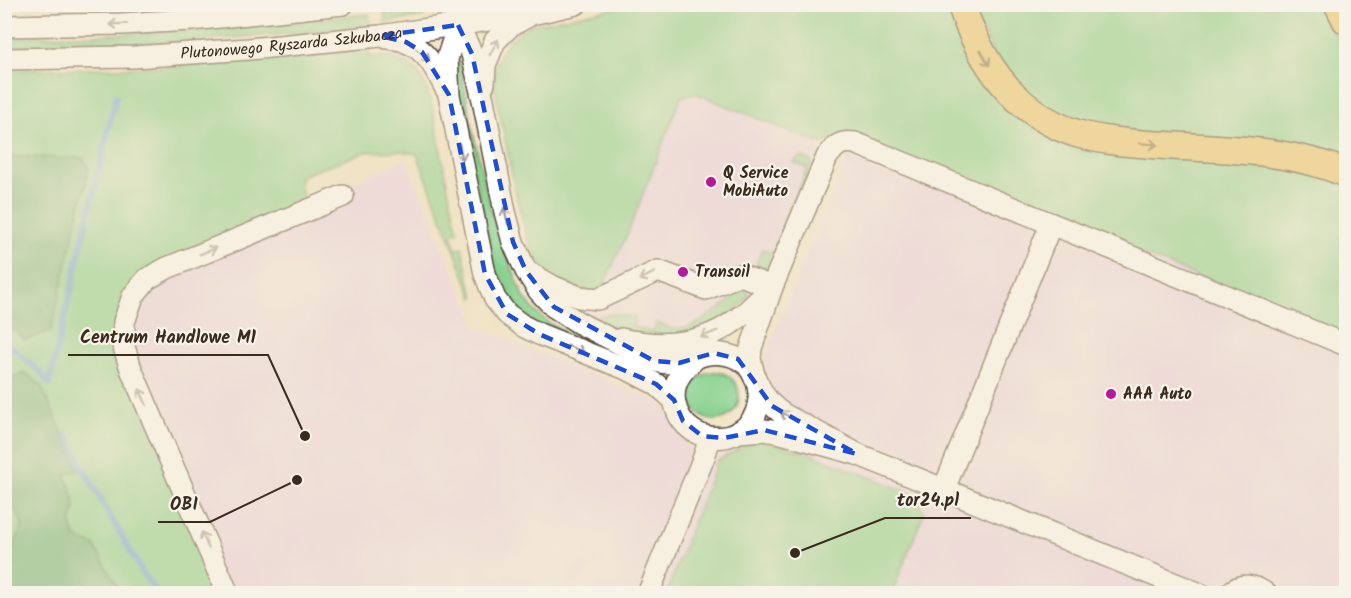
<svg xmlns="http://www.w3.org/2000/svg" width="1351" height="598" viewBox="0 0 1351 598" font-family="Kalam,sans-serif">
<rect width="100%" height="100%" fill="#f7f3e8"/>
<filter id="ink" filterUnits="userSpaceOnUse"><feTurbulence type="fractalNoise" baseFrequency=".0167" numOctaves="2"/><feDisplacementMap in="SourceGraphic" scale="12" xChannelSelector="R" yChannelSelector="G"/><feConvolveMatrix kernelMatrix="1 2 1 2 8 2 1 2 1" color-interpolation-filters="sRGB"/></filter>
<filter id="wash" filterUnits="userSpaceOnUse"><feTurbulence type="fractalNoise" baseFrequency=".008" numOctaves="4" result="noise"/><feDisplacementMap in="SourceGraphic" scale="24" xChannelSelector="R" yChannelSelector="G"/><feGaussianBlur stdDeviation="1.35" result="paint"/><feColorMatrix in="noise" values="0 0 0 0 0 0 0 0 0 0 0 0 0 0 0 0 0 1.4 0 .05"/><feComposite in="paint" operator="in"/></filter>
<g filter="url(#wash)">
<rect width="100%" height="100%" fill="#f1e3c6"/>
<path fill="#ebd1eb" d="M 671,82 L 825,137 L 775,259 L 767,275 L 747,302 L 666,338 L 597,321 L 584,314 L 568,302 Z
M 857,135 L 1346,335 L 1346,593 L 218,593 L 120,362 L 130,288 L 166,261 L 406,160 L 477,328 L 665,404 L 690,449 L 714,458 L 760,435 L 775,397 L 762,363 Z"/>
<path fill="#86d18d" stroke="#607e56" stroke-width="1.5" d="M 630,5 L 952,5 L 1022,116 L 1259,161 L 1346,184 L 1346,335 L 840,136 L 824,143 L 816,142 L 695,93 L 681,97 L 627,235 L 602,288 L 594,294 C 577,287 554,281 542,266 C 536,259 532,250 529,242 C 517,207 511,169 504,134 C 500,112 491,87 496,65 C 501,46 514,34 531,25 Z
M 970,5 L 1320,5 L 1346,54 L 1346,162 L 1078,126 L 1044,107 L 999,66 Z
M 416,8 L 423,11 L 424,15 L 422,17 L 385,23 L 384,12 Z
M 369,14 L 370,25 L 300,33 L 165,43 L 5,47 L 4,37 L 121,34 L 202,30 Z
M 369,50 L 370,57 C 388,55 404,59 417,72 C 433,89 439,144 444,169 C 448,190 453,211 458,232 L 452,233 L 455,249 L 462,247 L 470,283 L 475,297 L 473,298 L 417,154 L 400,151 L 365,152 L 303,175 C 295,182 303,193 306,202 L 166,261 L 119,307 L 218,593 L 121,593 L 94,545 L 76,538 C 67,520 75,520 74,504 C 74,494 69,484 65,475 L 79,470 L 26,373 L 5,378 L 4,322 L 25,340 L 83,158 L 5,157 L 5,70 L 166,67 L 302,56 L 310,57 L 311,55 Z
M 460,62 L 472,129 L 494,222 L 523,296 L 535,311 L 546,321 L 558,328 L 665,372 L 667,375 L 666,378 L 541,328 L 512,304 L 503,289 L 496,271 L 467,141 L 455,74 L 457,63 Z
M 799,157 C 805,157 811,159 812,165 L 772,264 C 766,268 762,268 756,265 L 762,249 L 773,253 L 807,168 L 793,162 Z
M 741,291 L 748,292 L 749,295 L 733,315 L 685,337 L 628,333 L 596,320 L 598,316 L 615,314 L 635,317 L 633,327 L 654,332 L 656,322 L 672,329 L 685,328 L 697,324 L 722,307 Z
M691 396a24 24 0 1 1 48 0a24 24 0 1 1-48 0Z
M 757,439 L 809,453 L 916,495 L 924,513 L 892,593 L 666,594 L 717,461 Z
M 4,490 L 23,525 L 12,551 L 5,560 Z"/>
<path fill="#6cb378" stroke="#546e4b" stroke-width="1.5" d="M 5,157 L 83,158 L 89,169 L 51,331 L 25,340 L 5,322 Z
M 26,373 L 41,385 L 79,470 L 65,475 C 69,484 74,494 75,504 C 75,520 66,520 76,538 L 94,545 L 121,593 L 5,593 L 5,560 L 12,551 L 23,525 L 5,490 L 5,378 Z"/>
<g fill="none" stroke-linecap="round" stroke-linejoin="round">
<path stroke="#6da3db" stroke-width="6" d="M 4,340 L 41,373 L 49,384
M 49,384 L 116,96
M 67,435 L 81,464 L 142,572 L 158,594"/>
</g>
</g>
<g filter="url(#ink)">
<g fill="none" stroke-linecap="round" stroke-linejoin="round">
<g stroke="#564637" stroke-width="24">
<g id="minor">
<path d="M 455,4 L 458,25 L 472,54 L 483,100 L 505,212 L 513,242 L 526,271 L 539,291 L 554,307 L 579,323 L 654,361 C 664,363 673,364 682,362 C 690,360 697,357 704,355 C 719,351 737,355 748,366 C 753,372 755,379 759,386 C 765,399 772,406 783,414 L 857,454"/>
<path d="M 483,4 L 478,7 L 458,25 L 447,59 L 449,95 L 485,274 L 495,299 L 507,314 L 523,326 L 539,334 L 629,370 L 656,384 L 674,400"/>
<path d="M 4,26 L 122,24 L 191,20 L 343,4"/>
<path d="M 387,38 C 393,39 400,39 406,42 C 427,50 436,70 446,89"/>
<path id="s1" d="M 4,59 L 134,57 L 249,49 L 380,36 L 536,13 L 576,4"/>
<path d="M 484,84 L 485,65 L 495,41 L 510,26 L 527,17"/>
<path d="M 531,274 L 554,287 L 579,297 L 598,299 L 658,271 L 706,289 L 740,275 L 772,287"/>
<path d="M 621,339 C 662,348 704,345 737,319 C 749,311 758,300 769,291"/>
<path d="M 695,359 C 681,371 671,384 675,404 C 686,452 756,447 759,399 C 760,394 758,389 758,385"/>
<path d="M 754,375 L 750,359 L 751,348 L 772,287 L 827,157 C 836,145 840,141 855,143 L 1346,345"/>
<path d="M 738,432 L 764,430 L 777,432 L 857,454 L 1200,594"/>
<path d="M 944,489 L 1051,224"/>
<path d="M 228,594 L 131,369 L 123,344 L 124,322 L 133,296 L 147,279 L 167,268 L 343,196"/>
<path d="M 648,594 L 704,457 L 710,438"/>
<path d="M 1229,594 C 1240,583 1254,584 1266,594"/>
</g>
</g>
<g stroke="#564637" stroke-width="30">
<path id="major" d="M 961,4 C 980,62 1015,113 1075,133 C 1101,141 1130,143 1157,145 C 1220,149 1287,148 1346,173
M 1338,4 L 1346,20"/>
</g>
<use href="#minor" stroke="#fff" stroke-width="21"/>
<use href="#major" stroke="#ebc669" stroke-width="27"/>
</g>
<defs><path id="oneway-shaft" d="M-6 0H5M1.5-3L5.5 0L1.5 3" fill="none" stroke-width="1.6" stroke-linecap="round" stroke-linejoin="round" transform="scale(1.5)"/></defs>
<g stroke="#a79f9a">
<use href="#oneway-shaft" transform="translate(118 24) rotate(178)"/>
<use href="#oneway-shaft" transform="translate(494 47) rotate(-62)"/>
<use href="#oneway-shaft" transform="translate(423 55) rotate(41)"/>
<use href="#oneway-shaft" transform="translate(461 152) rotate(78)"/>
<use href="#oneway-shaft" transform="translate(506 216) rotate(-104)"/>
<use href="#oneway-shaft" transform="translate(208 251) rotate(-22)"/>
<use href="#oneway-shaft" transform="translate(647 276) rotate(155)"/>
<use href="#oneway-shaft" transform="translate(709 334) rotate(158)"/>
<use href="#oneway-shaft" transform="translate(576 349) rotate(22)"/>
<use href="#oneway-shaft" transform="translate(143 397) rotate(-114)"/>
<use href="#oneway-shaft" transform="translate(788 416) rotate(-150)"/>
<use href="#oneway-shaft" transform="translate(205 540) rotate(-113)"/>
</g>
<g stroke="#8a7040">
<use href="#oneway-shaft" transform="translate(985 58) rotate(60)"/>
<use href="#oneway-shaft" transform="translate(1149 144) rotate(4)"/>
</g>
</g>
<path d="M0 0H1351V598H0ZM 458,25 L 472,54 L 513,242 L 526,271 L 554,307 L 654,361 L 679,363 L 714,353 L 738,359 L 772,406 L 857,454 L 764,430 L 724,438 L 702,436 L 683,421 L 674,400 L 656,384 L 539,334 L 507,314 L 485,274 L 449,95 L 422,52 L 406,42 L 380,36 Z" fill="#f1e3c6" fill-opacity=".55" fill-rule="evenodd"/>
<path fill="none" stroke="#1d4ed8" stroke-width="4.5" stroke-dasharray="12 8" stroke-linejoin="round" d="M 458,25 L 472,54 L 513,242 L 526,271 L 554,307 L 654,361 L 679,363 L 714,353 L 738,359 L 772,406 L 857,454 L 764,430 L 724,438 L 702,436 L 683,421 L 674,400 L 656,384 L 539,334 L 507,314 L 485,274 L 449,95 L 422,52 L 406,42 L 380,36 Z"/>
<g fill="#b5179e" stroke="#f7f3e8" stroke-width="2">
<circle cx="711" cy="182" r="6"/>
<circle cx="683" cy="272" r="6"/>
<circle cx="1111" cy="394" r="6"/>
</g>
<g text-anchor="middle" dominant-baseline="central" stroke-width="4.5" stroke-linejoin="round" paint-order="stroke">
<g font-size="16" fill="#3b2a1e" stroke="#f7f3e8">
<text stroke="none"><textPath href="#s1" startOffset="288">Plutonowego Ryszarda Szkubacza</textPath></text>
</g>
<g font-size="16" font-weight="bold" fill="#3b2a1e" stroke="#f7f3e8" text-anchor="start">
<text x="723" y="173">Q Service<tspan x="723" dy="18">MobiAuto</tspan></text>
<text x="695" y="272">Transoil</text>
<text x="1123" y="394">AAA Auto</text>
</g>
</g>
<path fill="none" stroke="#3b2a1e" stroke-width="2" d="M305 436L268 355H68M795 553L885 518H971M297 480L210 522H158"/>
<g fill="#3b2a1e" stroke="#f7f3e8" stroke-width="2">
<circle cx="305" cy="436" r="6"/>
<circle cx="795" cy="553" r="6"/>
<circle cx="297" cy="480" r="6"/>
</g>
<g font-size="18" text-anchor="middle" font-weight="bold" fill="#3b2a1e" stroke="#f7f3e8" stroke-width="4.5" stroke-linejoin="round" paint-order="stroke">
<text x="168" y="343">Centrum Handlowe M1</text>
<text x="928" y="506">tor24.pl</text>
<text x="184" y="510">OBI</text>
</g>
<rect width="1351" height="598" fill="none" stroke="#f7f3e8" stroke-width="24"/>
</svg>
